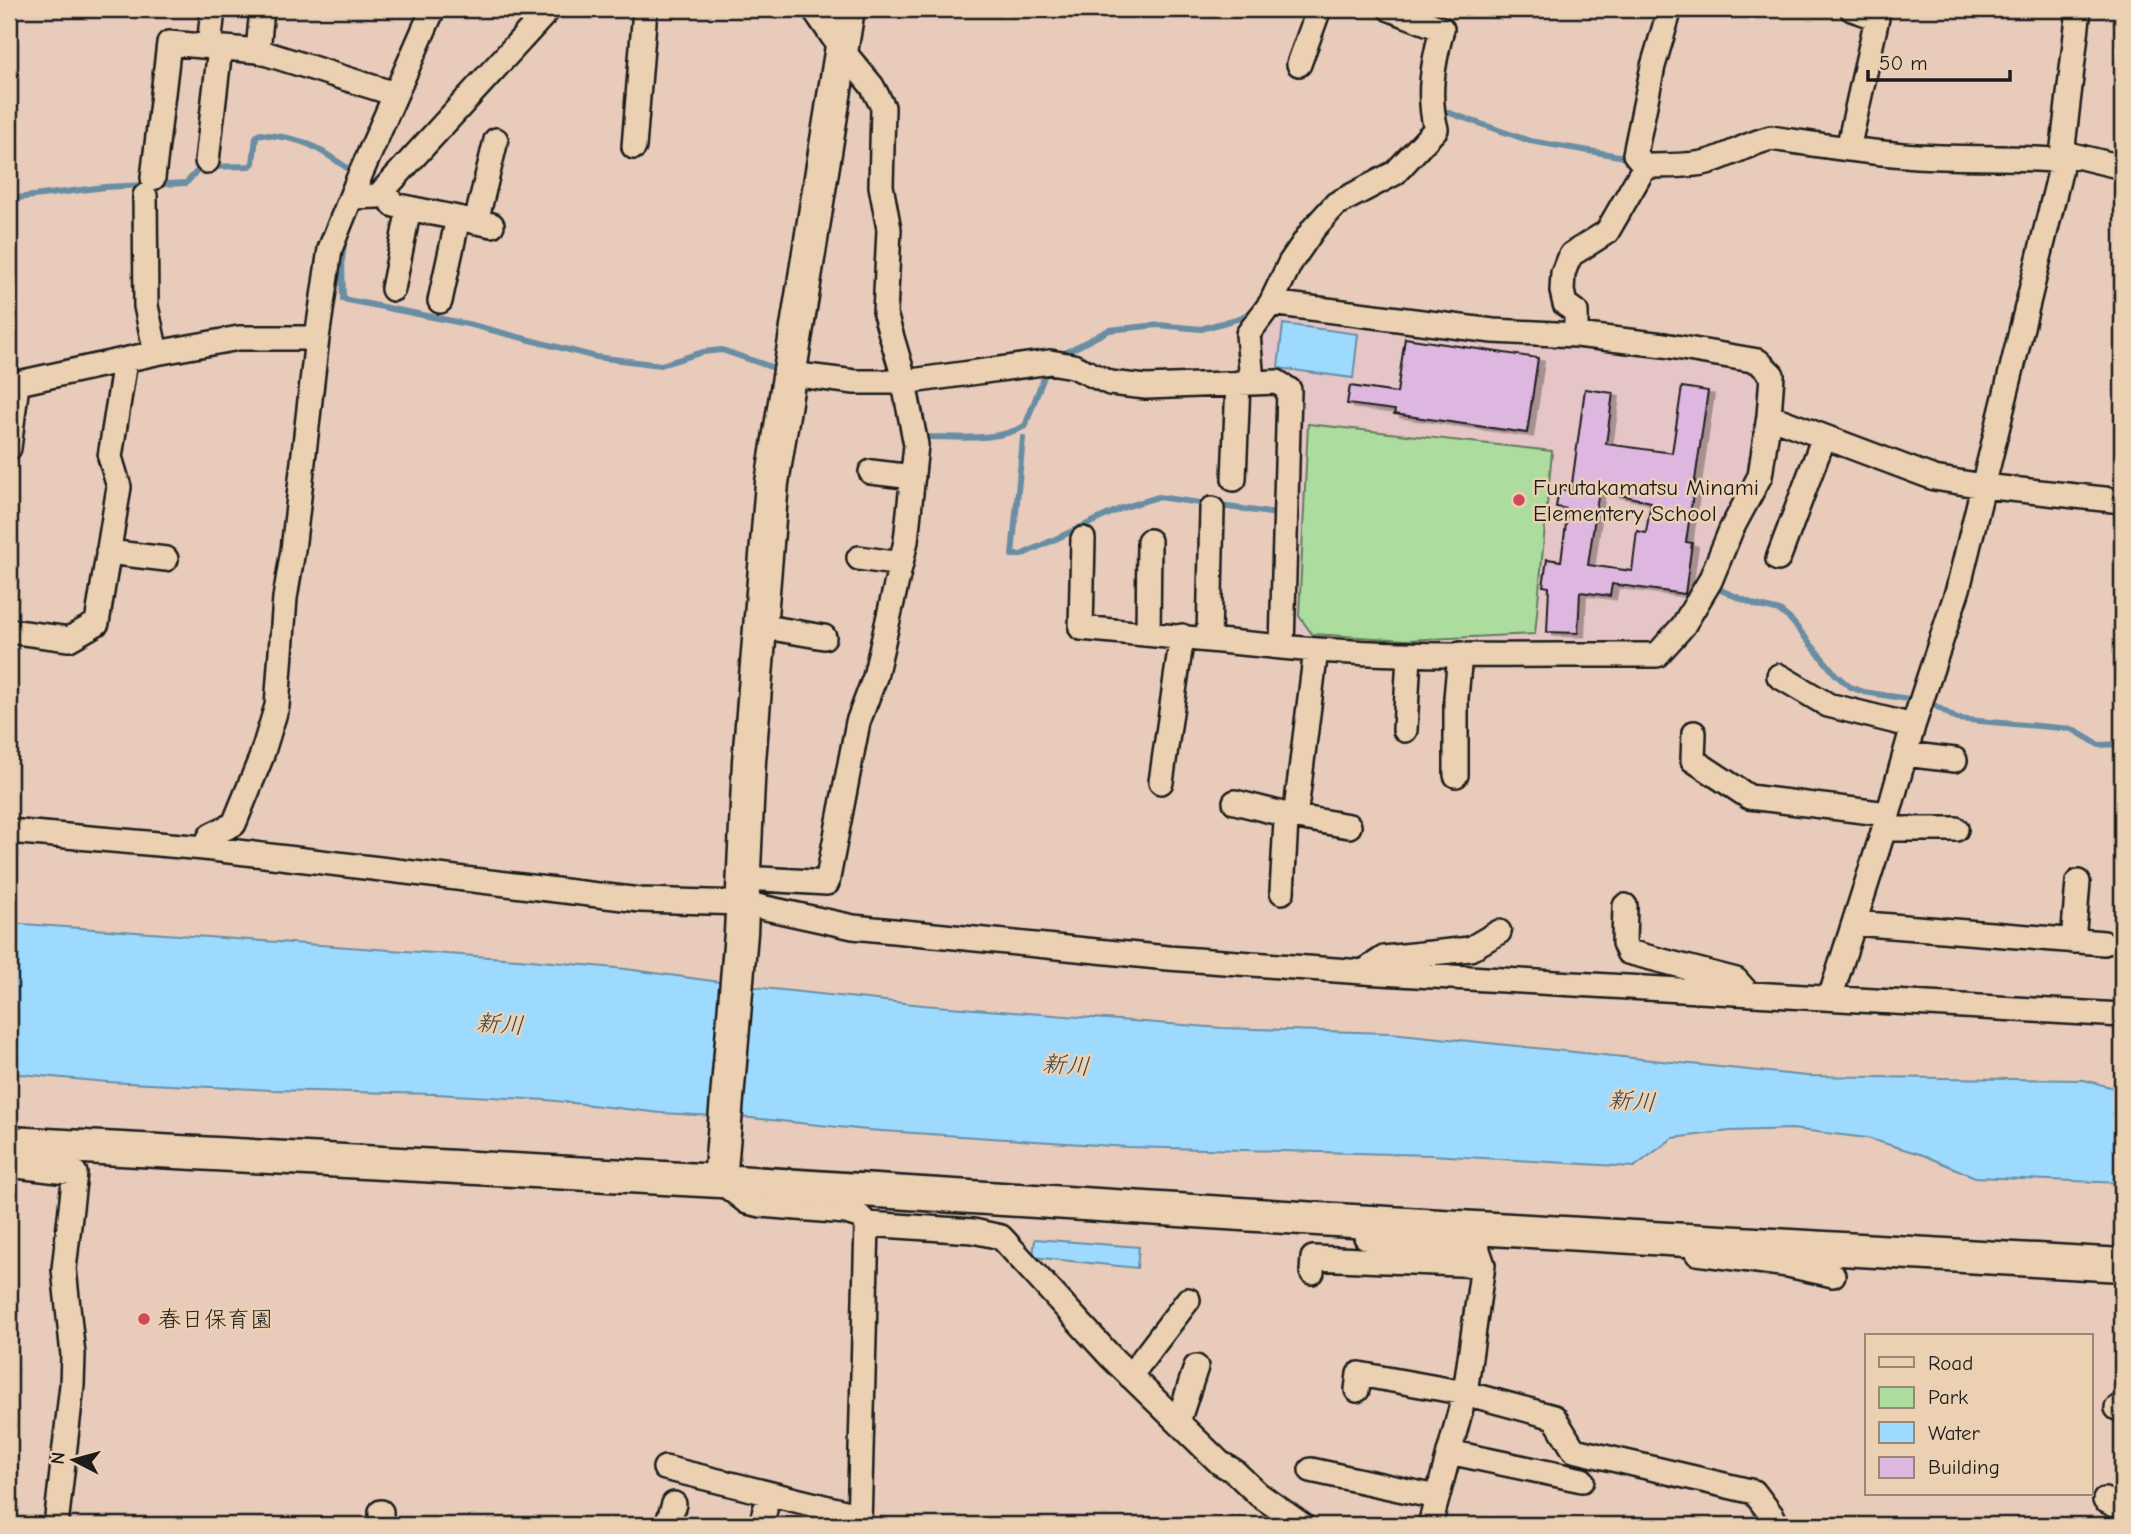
<svg xmlns="http://www.w3.org/2000/svg" width="2131" height="1534" viewBox="0 0 2131 1534" font-family="'Comic Neue','Klee One',sans-serif">
<defs>
<filter id="shadow"><feDropShadow dx="6" dy="3.5" stdDeviation="0" flood-color="#0004"/></filter>
</defs>
<rect width="100%" height="100%" fill="#e8cbbb"/>
<filter id="ink" filterUnits="userSpaceOnUse"><feTurbulence type="fractalNoise" baseFrequency=".0143" numOctaves="2"/><feDisplacementMap in="SourceGraphic" scale="14" xChannelSelector="R" yChannelSelector="G"/><feConvolveMatrix kernelMatrix="1 2 1 2 8 2 1 2 1" color-interpolation-filters="sRGB"/></filter>
<g filter="url(#ink)">
<path fill="#e5c5c6" d="M 1280,319 L 1491,344 L 1620,352 L 1754,371 L 1763,381 L 1755,473 L 1695,588 L 1665,627 L 1649,640 L 1407,644 L 1302,638 L 1292,628 L 1301,470 L 1301,400 L 1294,377 L 1289,371 L 1269,370 L 1255,357 L 1255,344 L 1267,328 Z"/>
<path fill="#acdd9e" stroke="#647c5d" stroke-width="2" d="M 1308,424 L 1552,451 L 1535,634 L 1407,640 L 1312,634 L 1299,616 Z"/>
<path fill="#9ddafe" stroke="#698ea4" stroke-width="2" d="M 1283,324 L 1358,334 L 1353,378 L 1278,368 Z
M 9,923 L 531,960 L 626,969 L 763,988 L 923,1005 L 1222,1028 L 1391,1033 L 1807,1076 L 2084,1080 L 2122,1090 L 2122,1183 L 1975,1177 L 1923,1155 L 1867,1138 L 1792,1129 L 1730,1131 L 1673,1138 L 1634,1167 L 1431,1155 L 1128,1147 L 867,1130 L 751,1118 L 661,1113 L 547,1100 L 435,1094 L 272,1090 L 107,1082 L 9,1073 Z
M 1035,1239 L 1139,1247 L 1137,1268 L 1033,1257 Z"/>
<g fill="none" stroke-linecap="round" stroke-linejoin="round">
<path stroke="#698ea4" stroke-width="6" d="M 1439,113 L 1441,110 L 1530,141 L 1625,157
M 9,199 L 105,187 L 186,183 L 201,167 L 250,166 L 253,163 L 256,137 L 259,134 C 304,138 314,145 350,170
M 345,237 L 342,259 L 343,299 L 472,325 L 596,357 L 661,365 L 703,352 L 722,350 L 780,370
M 1065,353 L 1109,330 L 1158,325 L 1201,329 L 1240,318 L 1254,310
M 918,395 L 923,421
M 925,432 L 926,437 C 959,437 996,442 1025,426 L 1045,374
M 1023,438 L 1012,555 L 1021,555 L 1122,508 L 1158,497 L 1277,514
M 1718,589 L 1756,605 L 1780,611 L 1791,620 L 1836,675 L 1850,687 L 1864,692 L 1915,700
M 1934,705 L 1957,719 L 2072,729 L 2099,745 L 2122,744"/>
</g>
<path fill="#ddb7e0" stroke="#1c1c1c" stroke-width="2" fill-rule="evenodd" filter="url(#shadow)" d="M 1405,338 L 1538,358 L 1527,433 L 1394,414 L 1395,410 L 1347,404 L 1350,386 L 1397,393 Z
M 1682,387 L 1708,391 L 1686,542 L 1692,543 L 1685,594 L 1612,584 L 1610,596 L 1580,592 L 1578,633 L 1547,632 L 1549,587 L 1543,586 L 1547,559 L 1561,561 L 1568,509 L 1556,507 L 1559,489 L 1571,491 L 1585,389 L 1613,393 L 1606,444 L 1672,453 ZM 1599,490 L 1651,502 L 1646,533 L 1637,531 L 1632,571 L 1588,565 Z"/>
<g fill="none" stroke-linecap="round" stroke-linejoin="round">
<g stroke="#1c1c1c" stroke-width="28">
<path id="street" d="M 1670,9 L 1653,66 L 1635,154 L 1645,166 C 1665,165 1687,167 1707,162 C 1729,156 1749,143 1771,138 C 1819,145 1867,153 1916,156 C 1965,159 2014,156 2063,161
M 209,47 L 213,9
M 258,51 L 262,9
M 1299,64 L 1319,9
M 634,147 L 645,9
M 1848,149 L 1877,18 L 1852,9
M 2064,153 L 2122,167
M 207,161 L 220,48
M 153,178 L 169,43 L 258,51 L 395,94
M 383,191 L 394,205 L 492,225
M 145,196 L 146,306 L 156,353
M 351,197 L 378,196 L 549,9
M 476,222 L 496,140
M 393,289 L 409,208
M 440,301 L 458,218
M 1271,303 L 1290,263 L 1314,228 L 1336,204 L 1395,173 L 1436,129 C 1427,94 1433,64 1442,29 L 1390,9
M 1576,335 L 1576,312 L 1565,304 L 1562,291 L 1563,273 L 1568,260 L 1572,254 L 1607,232 L 1645,166
M 790,374 L 855,382 L 904,382 L 1050,362 L 1073,366 L 1110,383 L 1146,387 L 1277,382 L 1289,390 L 1282,647 C 1407,659 1532,654 1657,655 L 1683,626 L 1710,581 L 1731,530 L 1760,476 L 1769,416 L 1934,478 L 1983,486 L 2122,501
M 1252,382 L 1248,334 L 1271,303 L 1493,331 L 1576,335 L 1664,345 L 1758,361 L 1772,375 L 1769,416
M 9,385 L 156,353 L 239,338 L 317,338
M 9,448 L 17,384
M 871,472 L 913,477
M 1234,479 L 1238,383
M 1083,539 L 1081,628 L 1282,647
M 108,552 L 166,559
M 859,558 L 901,564
M 1778,559 L 1824,437
M 760,626 L 824,637
M 9,631 L 69,639 L 97,623 L 119,487 L 110,457 L 125,361
M 1148,634 L 1149,541
M 1209,638 L 1212,509
M 1779,676 L 1828,705 L 1913,726
M 1405,730 L 1409,655
M 1694,733 L 1693,760 L 1749,797 L 1888,814
M 1905,754 L 1955,760
M 1456,775 L 1456,698 L 1460,654
M 1161,782 L 1182,636
M 1235,802 L 1291,816 L 1349,826
M 1884,829 L 1956,829
M 9,831 L 204,848 L 640,900 L 743,903 L 853,927 L 1168,958 L 1363,972 L 2122,1015
M 204,848 L 211,835 L 234,824 L 261,758 L 277,706 L 285,598 L 293,550 L 317,338 L 330,249 L 357,182 L 433,9
M 744,878 L 827,883 L 858,722 L 875,677 L 906,541 L 916,445 L 901,368 L 885,314 L 889,229 L 881,186 L 883,107 L 872,86 L 842,50 L 814,9
M 1282,892 L 1286,821 L 1296,810 L 1316,650
M 1625,906 L 1624,943 L 1628,952 L 1736,980 L 1744,989
M 1854,923 L 2104,943
M 2073,941 L 2078,882
M 1363,972 L 1384,958 L 1470,949 L 1499,932
M 1830,998 L 1884,829 L 1913,726 L 1958,589 L 2060,172 L 2079,9
M 9,1165 L 75,1173 L 64,1269 L 73,1355 L 72,1385 L 56,1525
M 720,1181 L 747,1202 L 761,1205 L 846,1212 L 859,1216 L 867,1224 L 859,1525
M 867,1224 L 973,1231 L 1001,1237 L 1111,1357 L 1220,1463 L 1234,1471 L 1258,1494 L 1302,1525
M 1366,1237 L 1462,1244 L 1478,1250 L 1483,1265 L 1465,1393 L 1430,1525
M 1697,1253 L 1788,1265 L 1833,1275
M 1312,1272 L 1313,1258 L 1483,1265
M 1130,1376 L 1188,1300
M 1357,1390 L 1359,1374 L 1465,1393 L 1554,1417 L 1574,1450 L 1754,1492 L 1773,1517
M 2117,1408 L 2122,1410
M 1178,1422 L 1196,1367
M 1449,1452 L 1582,1480
M 665,1468 L 857,1515
M 1311,1470 L 1436,1497
M 2105,1500 L 2122,1509
M 381,1525 L 381,1512
M 667,1525 L 674,1504
M 761,1525 L 765,1510"/>
</g>
<g stroke="#1c1c1c" stroke-width="37">
<path id="secondary" d="M 9,1143 L 720,1181 L 1318,1219 L 2122,1265
M 720,1181 L 741,933 L 749,761 L 772,483 L 848,9"/>
</g>
<use href="#street" stroke="#ebd0b2" stroke-width="23"/>
<use href="#secondary" stroke="#ebd0b2" stroke-width="32"/>
</g>
</g>
<g fill="#d1495b" stroke="#ebd0b2" stroke-width="2.5">
<circle cx="1519" cy="500" r="7"/>
<circle cx="144" cy="1319" r="7"/>
</g>
<g text-anchor="middle" dominant-baseline="central" stroke-width="5" stroke-linejoin="round" paint-order="stroke">
<g font-size="23" fill="#1c1c1c" stroke="#ebd0b2" text-anchor="start">
<text x="1533" y="487">Furutakamatsu Minami<tspan x="1533" dy="26">Elementery School</tspan></text>
<text x="158" y="1319">春日保育園</text>
</g>
<g font-size="24" font-style="italic" fill="#364249" stroke="#ebd0b2">
<text transform="translate(500 1024) rotate(4)">新川</text>
<text transform="translate(1066 1065) rotate(4)">新川</text>
<text transform="translate(1632 1101) rotate(4)">新川</text>
</g>
</g>
<rect width="2131" height="1534" fill="none" stroke="#ebd0b2" stroke-width="35"/>
<rect x="18" y="18" width="2096" height="1499" fill="none" stroke="#1c1c1c" stroke-width="2.5" filter="url(#ink)"/>
<rect x="1865" y="1334" width="228" height="161" fill="#ebd0b2" stroke="#988876" stroke-width="2"/>
<rect x="1879" y="1357" width="35" height="10" fill="#ebd0b2" stroke="#988876" stroke-width="2"/>
<text x="1928" y="1370" font-size="21" fill="#1c1c1c">Road</text>
<rect x="1879" y="1387" width="35" height="21" fill="#acdd9e" stroke="#988876" stroke-width="2"/>
<text x="1928" y="1404" font-size="21" fill="#1c1c1c">Park</text>
<rect x="1879" y="1422" width="35" height="21" fill="#9ddafe" stroke="#988876" stroke-width="2"/>
<text x="1928" y="1440" font-size="21" fill="#1c1c1c">Water</text>
<rect x="1879" y="1457" width="35" height="21" fill="#ddb7e0" stroke="#988876" stroke-width="2"/>
<text x="1928" y="1474" font-size="21" fill="#1c1c1c">Building</text>
<g transform="translate(74 1460) rotate(276)" stroke="#ebd0b2" stroke-width="5" paint-order="stroke">
<path d="M0-5L12 26L0 18L-12 26Z" fill="#1c1c1c"/>
<text y="-10" font-size="19" font-weight="bold" text-anchor="middle" fill="#1c1c1c">N</text>
</g>
<path d="M1868 70v10h142v-10" fill="none" stroke="#1c1c1c" stroke-width="3.5"/>
<text x="1879" y="70" font-size="21" fill="#1c1c1c" stroke="#ebd0b2" stroke-width="5" paint-order="stroke">50 m</text>
</svg>
